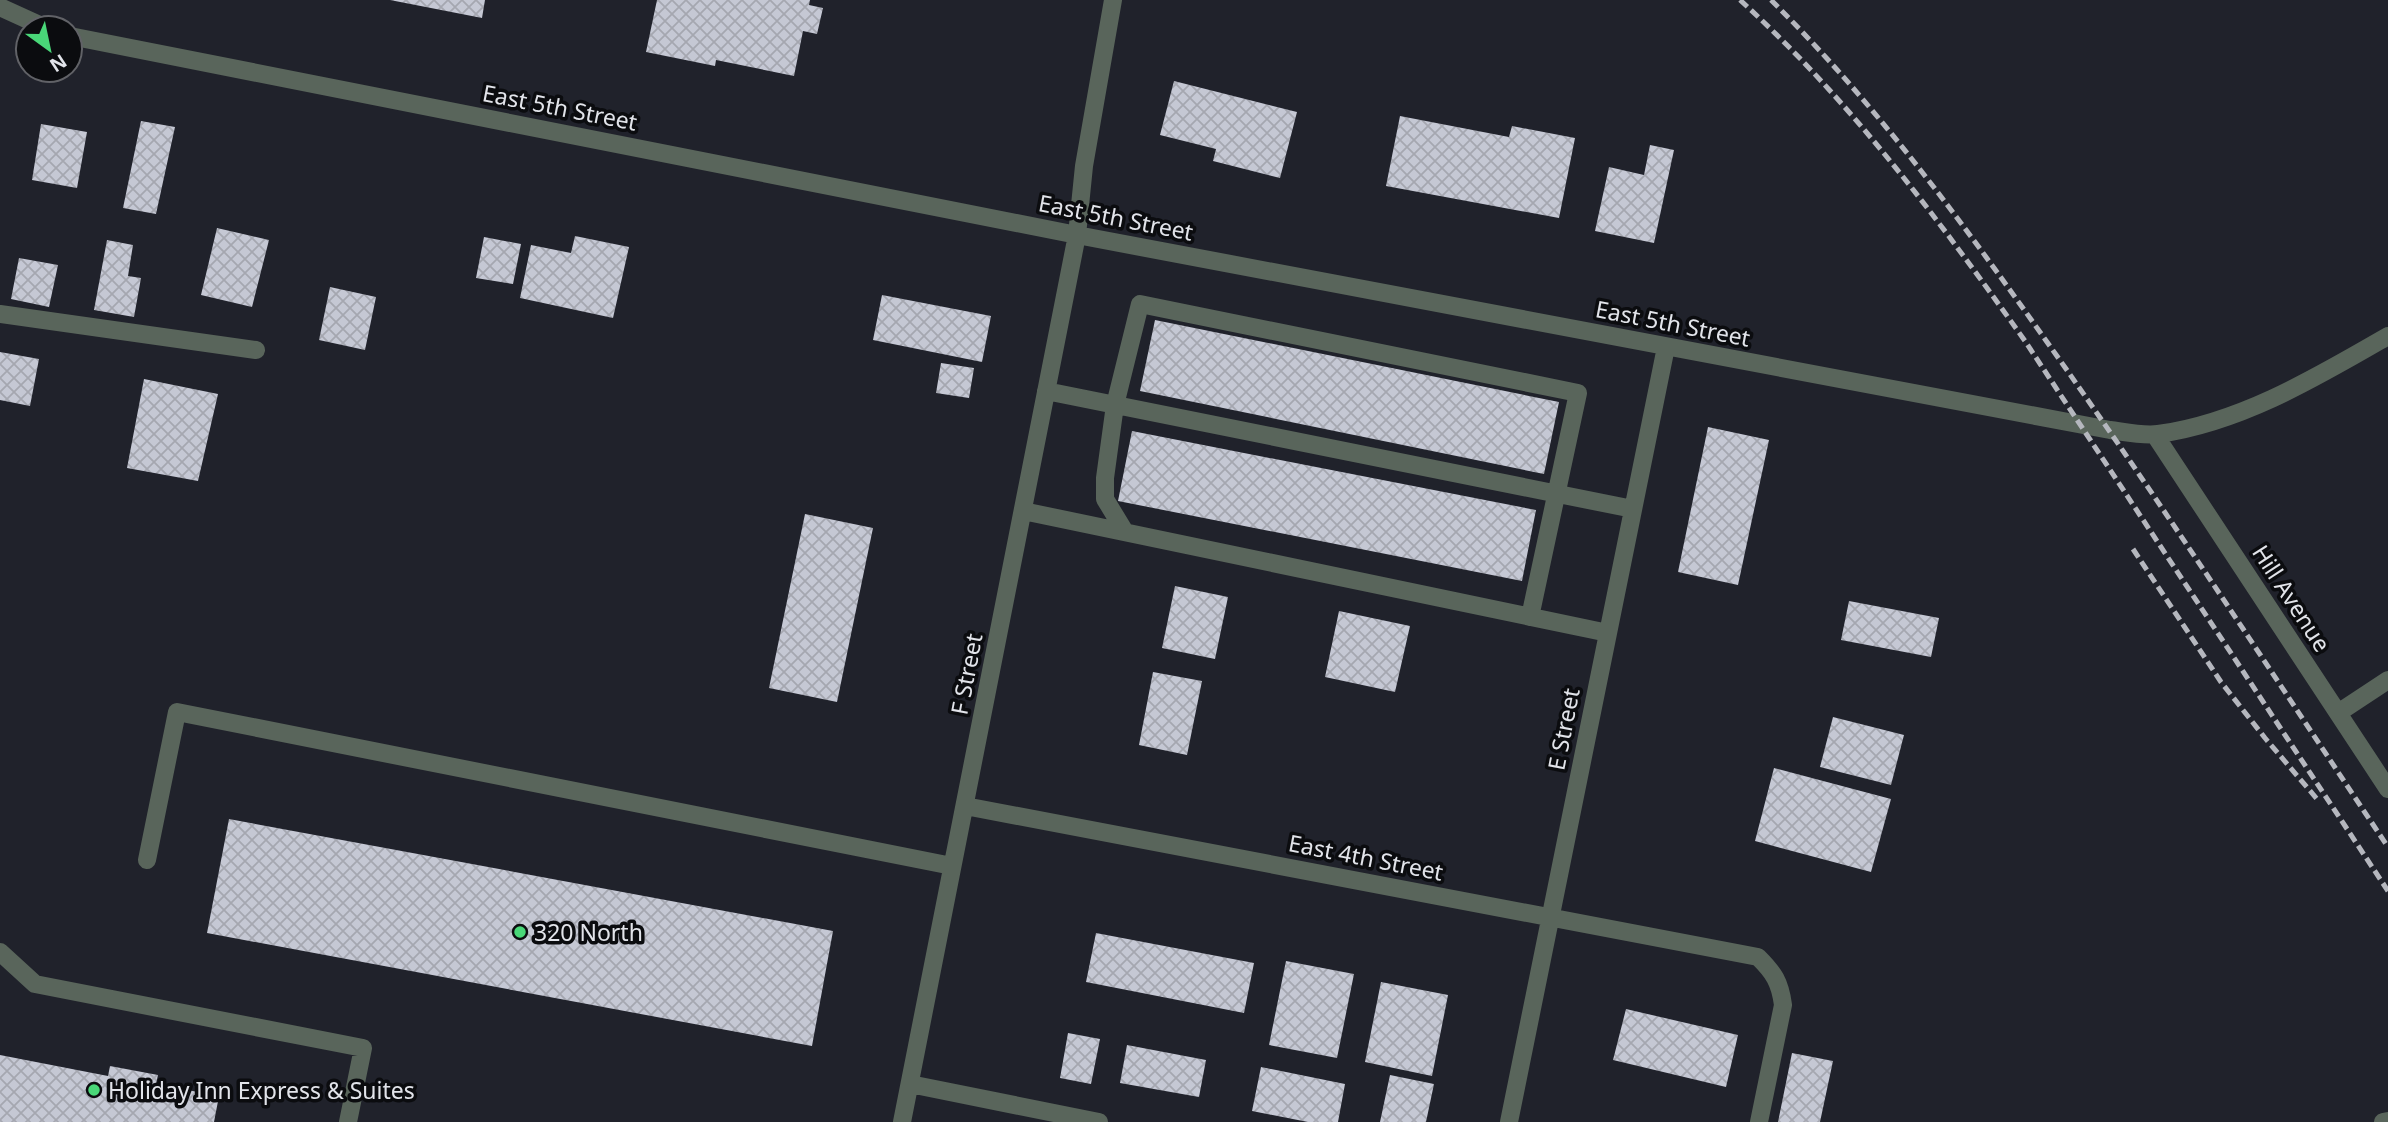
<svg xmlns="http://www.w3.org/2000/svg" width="2388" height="1122" viewBox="0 0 2388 1122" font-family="'Noto Sans',sans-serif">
<defs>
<pattern id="building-cross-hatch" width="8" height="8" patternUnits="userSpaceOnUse" patternTransform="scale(1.75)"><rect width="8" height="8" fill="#c5c8d4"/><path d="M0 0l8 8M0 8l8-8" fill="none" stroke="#a5a7b0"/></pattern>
</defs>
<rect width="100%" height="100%" fill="#20222b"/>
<path fill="url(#building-cross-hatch)" d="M 390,0 L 485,0 L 482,18 Z
M 657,0 L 810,0 L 809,5 L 823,8 L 817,34 L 803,31 L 794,76 L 716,60 L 715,66 L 646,52 Z
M 1174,81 L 1297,112 L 1280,178 L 1213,161 L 1216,149 L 1160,135 Z
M 1400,116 L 1509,137 L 1512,126 L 1575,138 L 1559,218 L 1386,186 Z
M 141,121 L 175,127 L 156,214 L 123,208 Z
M 41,124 L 87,132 L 77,188 L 32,180 Z
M 1650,145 L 1674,150 L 1654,243 L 1595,231 L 1609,167 L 1644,175 Z
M 217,228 L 269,240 L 252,307 L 201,295 Z
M 575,236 L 629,247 L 613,318 L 520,298 L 531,245 L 571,253 Z
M 484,237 L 521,244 L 513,284 L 476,278 Z
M 107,240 L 133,245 L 128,276 L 141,278 L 134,317 L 94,310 Z
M 19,258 L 58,265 L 49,307 L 11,299 Z
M 330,287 L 376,297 L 365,350 L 319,340 Z
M 882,295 L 991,316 L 982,362 L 873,340 Z
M 1155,320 L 1559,402 L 1544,474 L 1140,391 Z
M 0,352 L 39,359 L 30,406 L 0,400 Z
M 941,363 L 974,368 L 969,398 L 936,393 Z
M 144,379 L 218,394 L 198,481 L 127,468 Z
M 1708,427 L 1769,440 L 1738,585 L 1678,572 Z
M 1132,431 L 1536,510 L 1522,581 L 1118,501 Z
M 805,514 L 873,528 L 837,702 L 769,688 Z
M 1175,586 L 1228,597 L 1215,659 L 1162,648 Z
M 1849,601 L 1939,618 L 1931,657 L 1841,640 Z
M 1339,611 L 1410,626 L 1395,692 L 1325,677 Z
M 1153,672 L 1202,681 L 1187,755 L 1139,745 Z
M 1833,717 L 1904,735 L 1891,785 L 1820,767 Z
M 1774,768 L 1891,799 L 1871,872 L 1755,841 Z
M 229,819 L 833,931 L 812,1046 L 207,933 Z
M 1096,933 L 1254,963 L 1244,1013 L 1086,982 Z
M 1286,961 L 1354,974 L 1337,1058 L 1269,1045 Z
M 1381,982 L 1448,995 L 1432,1076 L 1365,1062 Z
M 1626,1009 L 1738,1035 L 1726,1087 L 1613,1060 Z
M 1068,1033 L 1100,1039 L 1091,1084 L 1060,1078 Z
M 1127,1045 L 1206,1060 L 1199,1097 L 1120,1083 Z
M 1792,1053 L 1833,1061 L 1820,1122 L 1778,1122 Z
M 0,1055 L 108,1076 L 110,1066 L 158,1075 L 156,1084 L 219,1096 L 214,1122 L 0,1122 Z
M 1261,1067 L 1345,1084 L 1338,1122 L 1308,1122 L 1252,1111 Z
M 1390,1075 L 1434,1084 L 1426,1122 L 1380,1122 Z"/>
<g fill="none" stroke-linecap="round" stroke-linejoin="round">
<path stroke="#59655b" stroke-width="18" d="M 0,7 L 46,28
M 70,36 L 1077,235 L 2110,430 C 2125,432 2143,436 2158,434 C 2240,423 2317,377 2388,336
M 0,314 L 256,350
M 1046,391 L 1633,509
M 2155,435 L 2388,789
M 1023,511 L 1608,633
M 1125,532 L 1105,499 L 1105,478 L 1115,405 L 1140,304 L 1578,393 L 1530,617
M 2338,713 L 2388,680
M 965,806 L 1758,957 C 1774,973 1780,982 1783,1005 L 1759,1122
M 147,860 L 177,712 L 952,866
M 0,952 L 35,984 L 363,1048 L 348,1122
M 910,1084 L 1099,1122
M 902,1122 L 1077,235 L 1084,166 L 1113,0
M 1509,1122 L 1666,347
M 2383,1122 L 2388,1121"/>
<path stroke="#b5b7be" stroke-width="5" stroke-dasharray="10 5" stroke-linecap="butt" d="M 1740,0 C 1850,100 1939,220 2025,341 L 2388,891
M 1771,0 C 1876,104 1962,222 2047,342 C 2165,508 2275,678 2388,847
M 2133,549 L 2221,682 L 2265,738 L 2317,799"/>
</g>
<g fill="#49d778" stroke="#0b0c0f" stroke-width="2.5">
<circle cx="520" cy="932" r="7"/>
<circle cx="94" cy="1090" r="7"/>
</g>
<g text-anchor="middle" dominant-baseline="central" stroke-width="7" stroke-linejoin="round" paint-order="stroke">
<g font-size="23" fill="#e2e4ea" stroke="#0b0c0f">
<text transform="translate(560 107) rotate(11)">East 5th Street</text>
<text transform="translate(1116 217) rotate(11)">East 5th Street</text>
<text transform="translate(1673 323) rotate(11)">East 5th Street</text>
<text transform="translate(2292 598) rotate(57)">Hill Avenue</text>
<text transform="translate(966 674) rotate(-79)">F Street</text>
<text transform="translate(1563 729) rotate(-79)">E Street</text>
<text transform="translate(1366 857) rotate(11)">East 4th Street</text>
</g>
<g font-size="23" fill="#e2e4ea" stroke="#0b0c0f" text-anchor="start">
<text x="534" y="932">320 North</text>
<text x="108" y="1090">Holiday Inn Express &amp; Suites</text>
</g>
</g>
<g transform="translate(49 49) rotate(147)"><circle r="33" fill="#0b0c0f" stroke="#616267" stroke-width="2"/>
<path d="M0-5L12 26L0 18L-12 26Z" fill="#49d778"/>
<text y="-10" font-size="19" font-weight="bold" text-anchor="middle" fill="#e2e4ea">N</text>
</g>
</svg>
